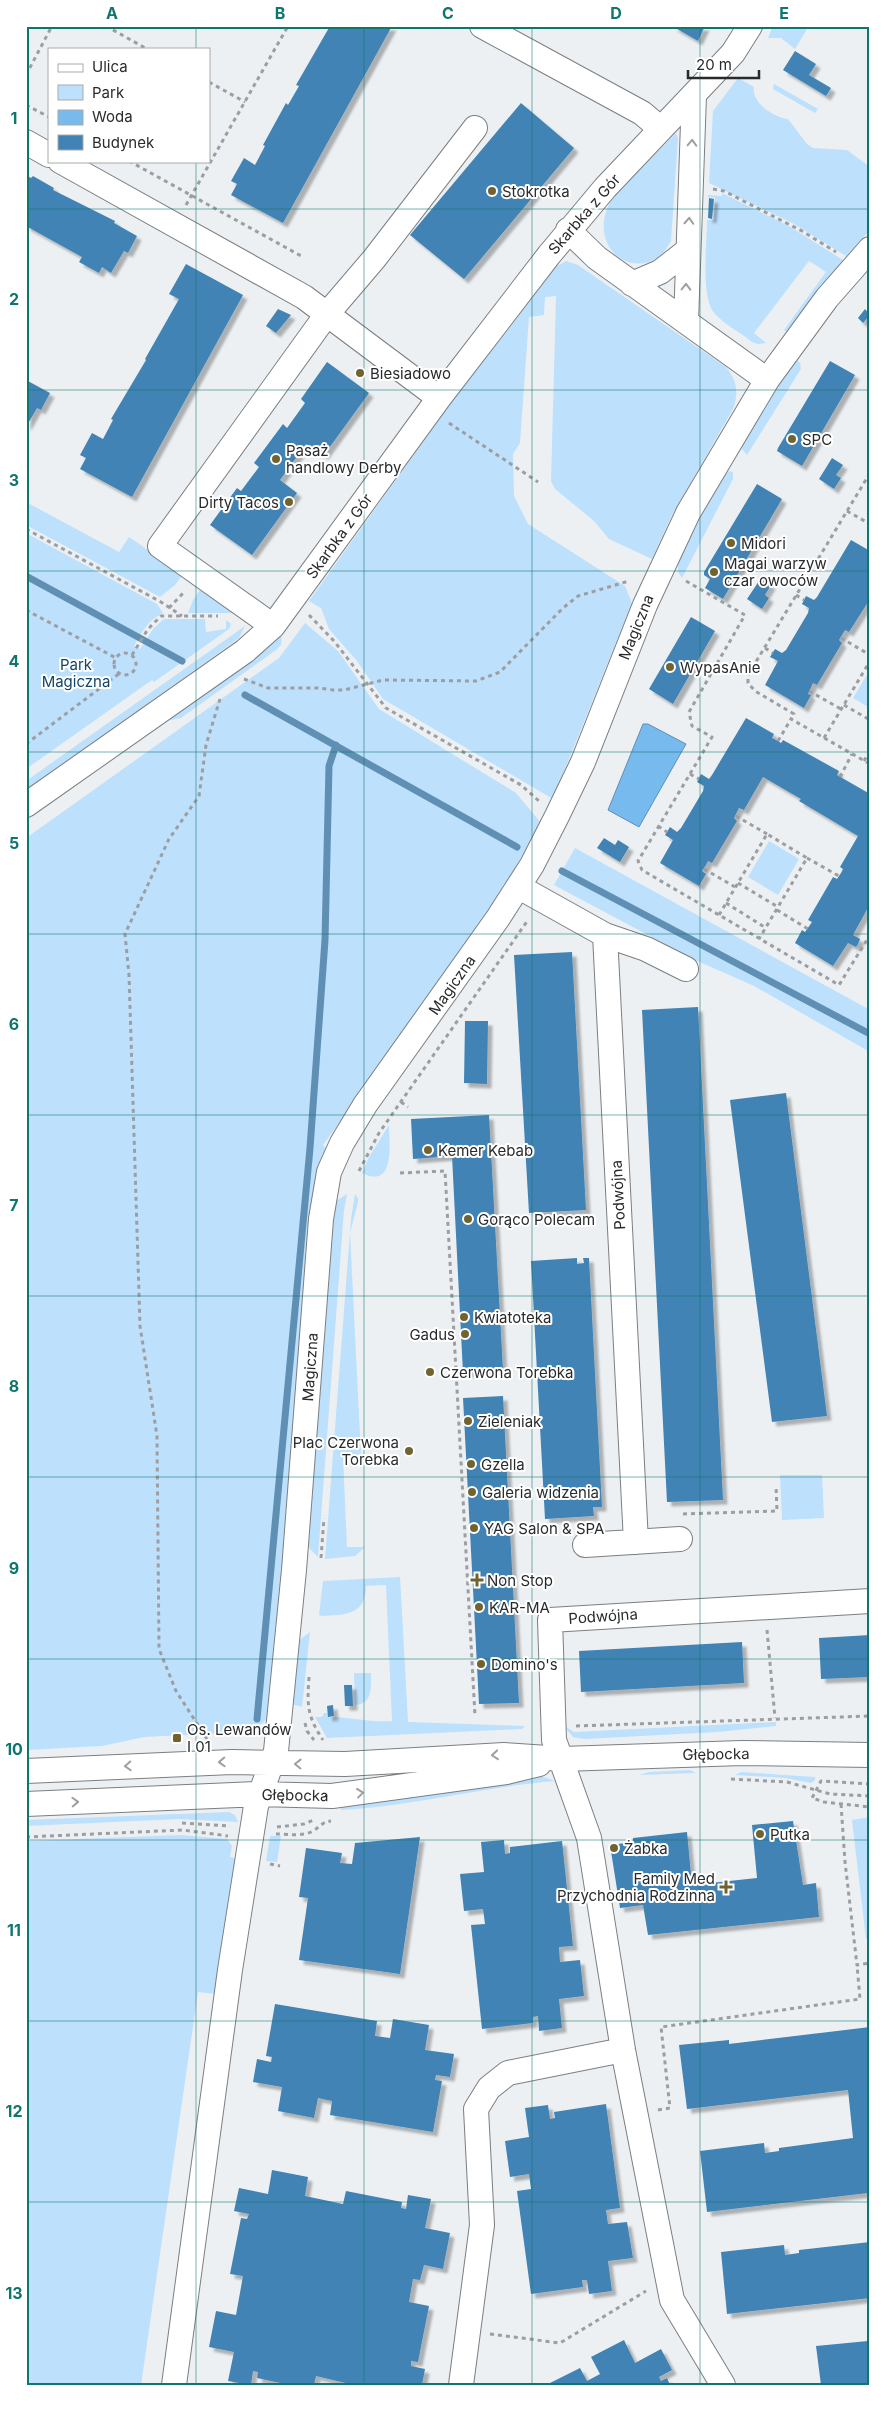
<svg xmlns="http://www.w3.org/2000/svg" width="896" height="2411" viewBox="0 0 896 2411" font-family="Inter,sans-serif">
<defs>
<filter id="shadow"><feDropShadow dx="4.5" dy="4.5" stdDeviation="1" flood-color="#0004"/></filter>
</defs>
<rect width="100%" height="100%" fill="#ecf0f3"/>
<path fill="#bde0fd" d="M 773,26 L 809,26 L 795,49 L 781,38 L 768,38 Z
M 738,78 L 754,87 C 751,103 775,118 788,119 L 807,144 L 813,148 L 847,150 L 870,167 L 870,230 L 846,256 L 794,224 L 709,183 L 713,111 Z
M 774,84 L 818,109 L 815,113 L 773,89 Z
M 676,133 L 678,138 L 671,241 C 647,290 579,252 613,197 Z
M 722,193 L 789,226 L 843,260 L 787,332 L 784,330 L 826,272 L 809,261 L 754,333 L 766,343 L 758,344 L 752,342 C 740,332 721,323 712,310 C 701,290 707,243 707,220 L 714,220 L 715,198 L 708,197 L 708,195 L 722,196 Z
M 566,261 L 578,265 L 726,367 C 737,381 739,392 733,409 L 671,517 L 652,559 L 609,539 L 594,521 L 555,489 L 551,481 L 556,296 L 545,297 L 544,315 L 529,317 L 520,443 L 513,454 L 514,496 L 528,524 L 625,586 L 632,603 L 553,799 L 383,699 L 357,661 L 329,629 L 321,608 L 309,601 L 464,385 L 557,266 Z
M 795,358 L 800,363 L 801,369 L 747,455 L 742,449 L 743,439 Z
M 729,471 L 733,472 L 733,479 L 682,578 L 678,572 L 678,562 L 721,477 Z
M 26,502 L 119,552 L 129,537 L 183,574 L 175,585 L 160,597 L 26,525 Z
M 26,533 L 157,604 L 163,613 C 148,620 142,632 134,646 L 140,649 L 153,629 L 164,619 L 205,619 L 206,632 L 226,629 L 226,620 L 231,624 L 229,629 L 154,682 L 152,680 L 26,769 Z
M 202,587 L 238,613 L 188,613 L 193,600 Z
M 305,623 L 338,651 L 379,709 L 516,793 L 541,823 L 478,931 L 323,1145 L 328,1151 L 286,1542 L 269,1716 L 263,1723 L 249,1732 L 144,1737 L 102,1746 L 26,1750 L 26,838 L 279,658 Z
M 245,626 L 239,638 L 26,791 L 26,781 Z
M 282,634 L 281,645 L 276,650 L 181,718 L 165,721 L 243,668 Z
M 870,670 L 870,708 L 853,698 Z
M 769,841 L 799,859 L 778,895 L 748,877 Z
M 575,848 L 870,1010 L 870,1052 L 754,986 L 693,959 L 554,885 Z
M 389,1125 C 389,1142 396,1190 362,1173 L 369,1157 Z
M 347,1194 L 344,1210 L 318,1557 L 310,1549 L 307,1542 L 333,1212 L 336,1201 Z
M 355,1194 L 358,1198 L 358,1202 L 350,1233 L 361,1455 L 343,1456 L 347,1547 L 365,1547 L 355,1556 L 325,1559 L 351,1219 Z
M 780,1475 L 822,1475 L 824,1518 L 782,1520 Z
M 400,1577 L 408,1722 L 525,1726 L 522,1729 L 327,1738 L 315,1717 L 322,1717 L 324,1713 L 328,1713 L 328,1717 C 348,1716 370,1723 392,1721 L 386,1585 L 366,1586 C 366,1615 345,1615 322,1616 L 319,1615 L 323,1581 Z
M 310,1632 L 302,1707 L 292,1704 L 297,1642 Z
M 354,1673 L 371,1673 C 371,1687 373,1704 355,1705 Z
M 776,1722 L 776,1726 L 718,1732 L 584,1739 L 573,1737 L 563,1725 L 574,1732 Z
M 690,1770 L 696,1773 L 639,1775 L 649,1772 Z
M 741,1772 L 815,1777 L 815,1780 L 811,1783 L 785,1778 L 735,1775 Z
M 538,1775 L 555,1781 C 483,1787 412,1806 341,1810 L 340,1804 Z
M 229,1812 L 235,1815 L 238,1822 L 180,1819 L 26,1826 L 26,1820 Z
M 870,1817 L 870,1938 L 866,1939 L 852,1820 Z
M 181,1835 L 227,1839 L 232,1846 L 230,1857 L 235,1858 L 215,1994 L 198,1992 L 141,2385 L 26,2385 L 26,1841 Z
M 270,1836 L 281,1836 L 277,1862 L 266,1861 Z"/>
<path fill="#77baee" stroke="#608fb4" d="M 643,724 L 648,724 L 686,744 L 639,827 L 608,810 Z"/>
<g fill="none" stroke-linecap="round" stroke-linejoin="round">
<path stroke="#608fb4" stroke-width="7" d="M 26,576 L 182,661
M 245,695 L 517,847
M 562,871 L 870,1034
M 257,1719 L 310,1148 L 325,940 L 329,766 L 336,745"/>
</g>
<path fill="#4083b4" filter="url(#shadow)" d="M 330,26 L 392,26 L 283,223 L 231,195 L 237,184 L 231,181 L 244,158 L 255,165 L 265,146 L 263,145 L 286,103 L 288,105 L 299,86 L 296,85 Z
M 672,26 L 705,26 L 698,41 Z
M 795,51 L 816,64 L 809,75 L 831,88 L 826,96 L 783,70 Z
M 521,103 L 574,148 L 464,279 L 410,235 Z
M 26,175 L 31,178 L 33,176 L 54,188 L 53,190 L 115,221 L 114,223 L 137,236 L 128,253 L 124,251 L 111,273 L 102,267 L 99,273 L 79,262 L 82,257 L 26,226 Z
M 709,198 L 714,199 L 712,219 L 708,218 Z
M 186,264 L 243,295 L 132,497 L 80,469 L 86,458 L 80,455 L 92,433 L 103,439 L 113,420 L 111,419 L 146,360 L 145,359 L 179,299 L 169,294 Z
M 278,309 L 291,315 L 276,333 L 266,326 Z
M 865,309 L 870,315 L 863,323 L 858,318 Z
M 830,361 L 855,375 L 802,466 L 777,451 L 778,448 Z
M 327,362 L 369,393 L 324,455 L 306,444 L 280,480 L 297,493 L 252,555 L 210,525 L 237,488 L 241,491 L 259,467 L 254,463 L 283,424 L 287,428 L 305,403 L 301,399 Z
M 26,380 L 50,393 L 41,410 L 37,408 L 26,427 Z
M 832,458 L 843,465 L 836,475 L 841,478 L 834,489 L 819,479 Z
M 757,484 L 782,499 L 723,599 L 705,588 L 710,579 L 704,575 L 704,572 Z
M 851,540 L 870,551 L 870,599 L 849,632 L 845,630 L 839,640 L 842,643 L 817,685 L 813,683 L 808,694 L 811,695 L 804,708 L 765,685 L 778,661 L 770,657 L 775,649 L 782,653 L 786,650 L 808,613 L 809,608 L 802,604 L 806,596 L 814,600 L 817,597 Z
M 761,578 L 771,585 L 765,595 L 769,598 L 762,609 L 747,599 Z
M 691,617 L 715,631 L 673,704 L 649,689 Z
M 746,718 L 774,734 L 772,738 L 778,741 L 781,743 L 783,740 L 839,771 L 837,775 L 870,794 L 870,904 L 853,935 L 860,939 L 858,944 L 856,947 L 848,943 L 833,966 L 795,943 L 802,930 L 805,932 L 812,922 L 808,920 L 833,877 L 837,879 L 841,873 L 843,869 L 840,867 L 858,836 L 799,801 L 801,799 L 763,777 L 744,810 L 739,808 L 734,818 L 737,821 L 712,863 L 708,861 L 706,865 L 702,871 L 706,874 L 699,886 L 660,863 L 673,840 L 665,835 L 667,832 L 670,827 L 677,832 L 681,828 L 703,791 L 704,786 L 697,782 L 701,774 L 709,779 L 712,775 Z
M 604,838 L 615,845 L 618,840 L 629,847 L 620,862 L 597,848 Z
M 572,952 L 586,1210 L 529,1213 L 514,955 Z
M 698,1007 L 723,1500 L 667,1502 L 642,1010 Z
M 465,1021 L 488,1021 L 487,1084 L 464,1083 Z
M 786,1093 L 827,1416 L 772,1422 L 730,1100 Z
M 489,1115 L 503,1370 L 463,1373 L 452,1156 L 413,1159 L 411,1119 Z
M 577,1258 L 577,1264 L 584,1263 L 583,1258 L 589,1258 L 602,1507 L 593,1507 L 594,1516 L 545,1519 L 531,1261 Z
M 503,1396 L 519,1703 L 479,1704 L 463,1398 Z
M 870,1635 L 870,1677 L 821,1679 L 819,1638 Z
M 742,1642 L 744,1683 L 581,1692 L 579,1651 Z
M 344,1685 L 352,1685 L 353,1706 L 345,1706 Z
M 333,1705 L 334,1716 L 328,1717 L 327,1706 Z
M 793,1821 L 803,1885 L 816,1883 L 819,1917 L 648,1935 L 643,1905 L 620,1908 L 610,1845 L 633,1842 L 633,1838 L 687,1832 L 692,1885 L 757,1878 L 752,1825 Z
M 420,1837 L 400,1974 L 299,1960 L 308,1898 L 299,1897 L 306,1848 L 342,1853 L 340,1863 L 352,1864 L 355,1843 Z
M 504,1840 L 505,1854 L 510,1853 L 510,1847 L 562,1841 L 573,1946 L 559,1947 L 560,1962 L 580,1960 L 584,1996 L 559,1999 L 562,2028 L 539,2031 L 538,2016 L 533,2017 L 533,2023 L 482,2029 L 471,1925 L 485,1924 L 483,1909 L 464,1911 L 460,1874 L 484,1872 L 481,1842 Z
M 275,2004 L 377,2021 L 375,2036 L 390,2038 L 393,2019 L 429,2025 L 425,2050 L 454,2054 L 450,2077 L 436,2075 L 435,2080 L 442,2081 L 433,2132 L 330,2115 L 332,2101 L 318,2098 L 314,2118 L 278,2111 L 282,2087 L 253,2082 L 257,2059 L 271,2062 L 272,2057 L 266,2056 Z
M 870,2027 L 870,2198 L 868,2193 L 707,2212 L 700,2151 L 764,2143 L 765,2153 L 779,2151 L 779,2148 L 853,2138 L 848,2090 L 687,2109 L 679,2045 L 729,2040 L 729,2044 Z
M 606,2104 L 620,2208 L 606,2210 L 608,2224 L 627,2222 L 633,2258 L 608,2261 L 612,2291 L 589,2294 L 587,2280 L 582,2280 L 583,2287 L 531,2294 L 517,2191 L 531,2189 L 529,2174 L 510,2177 L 505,2141 L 529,2137 L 525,2108 L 548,2105 L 550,2119 L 555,2118 L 554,2112 Z
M 272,2170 L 308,2177 L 305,2196 L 343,2204 L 346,2191 L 402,2202 L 401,2208 L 406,2209 L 408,2195 L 431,2199 L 425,2228 L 450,2233 L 443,2269 L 424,2265 L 420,2280 L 413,2279 L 409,2302 L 429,2306 L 418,2362 L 411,2361 L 411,2366 L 425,2369 L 422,2385 L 354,2385 L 316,2376 L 314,2385 L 290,2385 L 257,2378 L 258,2372 L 253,2371 L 251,2385 L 228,2381 L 234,2352 L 209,2347 L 216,2311 L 236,2315 L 243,2276 L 230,2274 L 241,2218 L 247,2219 L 249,2214 L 234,2211 L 239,2188 L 268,2194 Z
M 870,2242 L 870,2298 L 727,2314 L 721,2252 L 784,2245 L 785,2255 L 799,2253 L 799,2250 Z
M 624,2340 L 635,2363 L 661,2349 L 672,2370 L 659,2377 L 661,2381 L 667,2378 L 670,2385 L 546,2385 L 580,2368 L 587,2381 L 600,2374 L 591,2357 Z
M 868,2341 L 870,2385 L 821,2385 L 816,2346 Z"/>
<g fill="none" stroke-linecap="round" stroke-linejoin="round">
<g stroke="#7b7f82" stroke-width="26">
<path id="minor" d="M 482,26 L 642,113 L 661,129
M 26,142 L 49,155
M 60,161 L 304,297 L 439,398
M 568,230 L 597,258 L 767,380
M 632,284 L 660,272 L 687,251
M 686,322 L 694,95
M 273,626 L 160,546 L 327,314 L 374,259 L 475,128
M 26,805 L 245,651 L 273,626 L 439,398 L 549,255 L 605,188 L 733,53 L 750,26
M 519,887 L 605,935 L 646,949 L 686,969
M 605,935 L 636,1542
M 585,1545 L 680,1539
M 26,1771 L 232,1762 L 345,1764 L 504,1755 L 562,1759 L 742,1753 L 870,1755
M 26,1804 L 259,1794 L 332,1796 L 506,1772 L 539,1764
M 174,2385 L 230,1970 L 256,1806 L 276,1751 L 294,1570 L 321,1219 L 329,1172 L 342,1143 L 365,1105 L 498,918 L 532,865 L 557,816 L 583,762 L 645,605 L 688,513 L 767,380 L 827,298 L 870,249
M 461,2385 L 482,2225 L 476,2109 L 489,2088 L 508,2073 L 623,2050
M 723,2385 L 672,2300 L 623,2050 L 589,1838 L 554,1740 L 550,1620 L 870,1601"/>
</g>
<path stroke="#9c9ea1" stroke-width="3" stroke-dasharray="4 4" stroke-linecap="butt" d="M 106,26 L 147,49
M 549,26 L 555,29
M 26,75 L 52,26
M 209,82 L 245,102
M 26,105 L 49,117
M 129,161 L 303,257
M 713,189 L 724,191 L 802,231 L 836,252
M 186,205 L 288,26
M 449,423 L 538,482
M 870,473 L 748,675 L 748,683 L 755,691 L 794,714 L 791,719 L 870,764
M 847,511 L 870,524
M 26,529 L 161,602 L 182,616
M 686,581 L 745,615 L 689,712 L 692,726 L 712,737 L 638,861 L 642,870 L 839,985 L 870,935
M 796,595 L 804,600
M 169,608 L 185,591
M 26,610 L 116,658
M 309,615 L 334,641 L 386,708 L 521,785 L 539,801
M 841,638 L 870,655
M 765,648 L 773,653
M114 664a11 11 0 1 1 22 0a11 11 0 1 1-22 0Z
M 132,655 L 148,629 L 161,616 L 218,616
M 244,679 L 268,688 L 318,688 L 333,690 L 344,690 L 383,680 L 476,681 L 500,672 L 563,608 L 578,596 L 629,581
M 809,691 L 841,709
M 844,705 L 870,720
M 824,738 L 870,661
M 778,741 L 791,719
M 26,744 L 120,673
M 864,761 L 870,751
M 690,774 L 699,779
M 840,777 L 852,754
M 736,816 L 767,834
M 658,826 L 667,832
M 807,858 L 839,876
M 704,869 L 735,887
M 738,883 L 778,907
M 726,903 L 766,928
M 777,910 L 808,929
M 719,915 L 767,834 L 807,858 L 759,939
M 401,1102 L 408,1107
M 359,1171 L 379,1133 L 528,920
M 400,1173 L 445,1171 L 475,1716
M 683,1514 L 777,1511 L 776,1486
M 321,1558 L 324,1518
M 767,1630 L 775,1718
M 309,1677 C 307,1705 307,1716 323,1740
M 305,1723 L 307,1731 L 314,1740
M 576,1726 L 870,1716
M 207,1739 L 176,1691 L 159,1649 L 157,1436 L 140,1326 L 129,975 L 125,934 L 169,839 L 199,796 L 206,745 L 220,699
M 731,1779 L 787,1782 L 830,1794 L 870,1796
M 870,1784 L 821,1781 L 812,1798 L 824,1802 L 870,1807
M 841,1804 L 845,1862 L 857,1965 L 870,1963
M 182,1823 L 230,1826
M 277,1827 L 304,1824 L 314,1820
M 276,1834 C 287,1834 303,1837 313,1831 C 320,1827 322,1822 331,1821
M 26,1837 L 183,1830 L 228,1836
M 270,1864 L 280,1866
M 658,2110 L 670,2108 L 661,2027 L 860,1999 L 857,1965
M 490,2334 L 560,2343 L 646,2291"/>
<use href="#minor" stroke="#fff" stroke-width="24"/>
</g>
<defs><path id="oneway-chevron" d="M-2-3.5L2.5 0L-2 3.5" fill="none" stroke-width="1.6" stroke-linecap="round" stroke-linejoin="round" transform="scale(1.25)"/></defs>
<g stroke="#9f9fa0">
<use href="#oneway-chevron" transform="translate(692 143) rotate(-88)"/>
<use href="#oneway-chevron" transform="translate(689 221) rotate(-87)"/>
<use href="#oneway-chevron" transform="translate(686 287) rotate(-89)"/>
<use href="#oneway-chevron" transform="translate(495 1755) rotate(175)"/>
<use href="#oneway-chevron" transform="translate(222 1762) rotate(178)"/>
<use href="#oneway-chevron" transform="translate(298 1764) rotate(-179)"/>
<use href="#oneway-chevron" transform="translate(128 1766) rotate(177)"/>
<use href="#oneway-chevron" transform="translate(360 1793) rotate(-7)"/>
<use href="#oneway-chevron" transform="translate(75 1802) rotate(-2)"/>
</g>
<path fill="none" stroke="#0f766e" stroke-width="1" stroke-opacity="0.55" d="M 196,26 L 196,49M 364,26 L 364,2385M 532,26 L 532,2385M 700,26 L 700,2385M 196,161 L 196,2385M 26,209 L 870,209M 26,390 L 870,390M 26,571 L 870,571M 26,752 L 870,752M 26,934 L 870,934M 26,1115 L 870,1115M 26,1296 L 870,1296M 26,1477 L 870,1477M 26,1659 L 870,1659M 26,1840 L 870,1840M 26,2021 L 870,2021M 26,2202 L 870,2202"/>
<g fill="#706330" stroke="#fff" stroke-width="2">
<circle cx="492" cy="191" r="5"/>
<circle cx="360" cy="373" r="5"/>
<circle cx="792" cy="439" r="5"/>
<circle cx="276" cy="459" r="5"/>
<circle cx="289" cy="502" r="5"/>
<circle cx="731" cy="543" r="5"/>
<circle cx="714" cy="572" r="5"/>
<circle cx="670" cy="667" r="5"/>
<circle cx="428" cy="1150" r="5"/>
<circle cx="468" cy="1219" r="5"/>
<circle cx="464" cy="1317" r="5"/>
<circle cx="465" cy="1334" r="5"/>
<circle cx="430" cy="1372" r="5"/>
<circle cx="468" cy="1421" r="5"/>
<circle cx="409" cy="1451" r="5"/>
<circle cx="471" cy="1464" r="5"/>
<circle cx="472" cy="1492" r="5"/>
<circle cx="474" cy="1528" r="5"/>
<path d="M474.5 1572.5h5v5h5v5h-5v5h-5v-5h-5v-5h5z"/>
<circle cx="479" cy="1607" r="5"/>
<circle cx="481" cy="1664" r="5"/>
<rect x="172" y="1733" width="10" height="10" rx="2.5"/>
<circle cx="760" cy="1834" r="5"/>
<circle cx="614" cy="1848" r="5"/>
<path d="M723.5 1879.5h5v5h5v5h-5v5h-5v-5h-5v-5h5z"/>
</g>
<g text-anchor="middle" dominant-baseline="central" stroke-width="4" stroke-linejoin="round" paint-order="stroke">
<g font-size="15" fill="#292a2b" stroke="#fff" text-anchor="start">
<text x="502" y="191">Stokrotka</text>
<text x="370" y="373">Biesiadowo</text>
<text x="802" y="439">SPC</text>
<text x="286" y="450">Pasaż<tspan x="286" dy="17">handlowy Derby</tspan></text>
<text x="279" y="502" text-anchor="end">Dirty Tacos</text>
<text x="741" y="543">Midori</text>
<text x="724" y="563">Magai warzyw<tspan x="724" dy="17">czar owoców</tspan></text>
<text x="680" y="667">WypasAnie</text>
<text x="438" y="1150">Kemer Kebab</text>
<text x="478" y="1219">Gorąco Polecam</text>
<text x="474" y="1317">Kwiatoteka</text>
<text x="455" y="1334" text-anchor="end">Gadus</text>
<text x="440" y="1372">Czerwona Torebka</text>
<text x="478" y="1421">Zieleniak</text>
<text x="399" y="1442" text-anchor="end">Plac Czerwona<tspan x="399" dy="17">Torebka</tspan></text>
<text x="481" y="1464">Gzella</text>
<text x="482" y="1492">Galeria widzenia</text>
<text x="484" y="1528">YAG Salon &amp; SPA</text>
<text x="487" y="1580">Non Stop</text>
<text x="489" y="1607">KAR-MA</text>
<text x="491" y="1664">Domino's</text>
<text x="187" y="1729">Os. Lewandów<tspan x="187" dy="17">I 01</tspan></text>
<text x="770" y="1834">Putka</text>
<text x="624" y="1848">Żabka</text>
<text x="715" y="1878" text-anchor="end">Family Med<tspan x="715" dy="17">Przychodnia Rodzinna</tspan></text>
</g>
<g font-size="15" fill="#292a2b" stroke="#fff">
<text transform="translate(584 214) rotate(-49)">Skarbka z Gór</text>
<text transform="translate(339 536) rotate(-54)">Skarbka z Gór</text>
<text transform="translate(636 627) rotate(-68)">Magiczna</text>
<text transform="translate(452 985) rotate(-55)">Magiczna</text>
<text transform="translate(618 1195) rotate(-93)">Podwójna</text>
<text transform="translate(310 1367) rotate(-86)">Magiczna</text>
<text transform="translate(603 1616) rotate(-4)">Podwójna</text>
<text transform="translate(716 1754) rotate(-1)">Głębocka</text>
<text transform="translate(295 1795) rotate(1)">Głębocka</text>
</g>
<g font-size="15" fill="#124567" stroke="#fff">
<text x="76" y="664">Park<tspan x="76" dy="17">Magiczna</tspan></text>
</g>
</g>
<rect width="896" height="2411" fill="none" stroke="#ffffff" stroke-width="55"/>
<rect x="48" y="48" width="162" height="115" fill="#ffffff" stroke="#a9aaaa"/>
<rect x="58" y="64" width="25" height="8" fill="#ffffff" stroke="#a9aaaa"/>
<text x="92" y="72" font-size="15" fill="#292a2b">Ulica</text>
<rect x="58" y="85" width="25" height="15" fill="#bde0fd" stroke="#a9aaaa"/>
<text x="92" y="98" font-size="15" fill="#292a2b">Park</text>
<rect x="58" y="110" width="25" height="15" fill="#77baee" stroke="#a9aaaa"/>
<text x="92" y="122" font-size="15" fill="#292a2b">Woda</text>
<rect x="58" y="135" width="25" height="15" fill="#4083b4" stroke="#a9aaaa"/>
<text x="92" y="148" font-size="15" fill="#292a2b">Budynek</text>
<path d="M688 70v8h71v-8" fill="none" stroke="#292a2b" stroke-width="2.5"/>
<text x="696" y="70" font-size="15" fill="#292a2b" stroke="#ffffff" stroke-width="4" paint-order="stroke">20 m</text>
<rect x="28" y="28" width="840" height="2356" fill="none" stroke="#0f766e" stroke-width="2"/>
<g font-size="16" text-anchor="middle" font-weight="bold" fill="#0f766e">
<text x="112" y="19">A</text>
<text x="280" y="19">B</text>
<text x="448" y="19">C</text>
<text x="616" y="19">D</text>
<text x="784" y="19">E</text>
<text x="14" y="124">1</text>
<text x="14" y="305">2</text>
<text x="14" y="486">3</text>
<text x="14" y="667">4</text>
<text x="14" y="849">5</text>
<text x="14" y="1030">6</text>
<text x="14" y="1211">7</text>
<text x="14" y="1392">8</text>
<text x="14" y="1574">9</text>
<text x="14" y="1755">10</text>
<text x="14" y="1936">11</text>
<text x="14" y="2117">12</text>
<text x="14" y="2299">13</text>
</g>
</svg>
